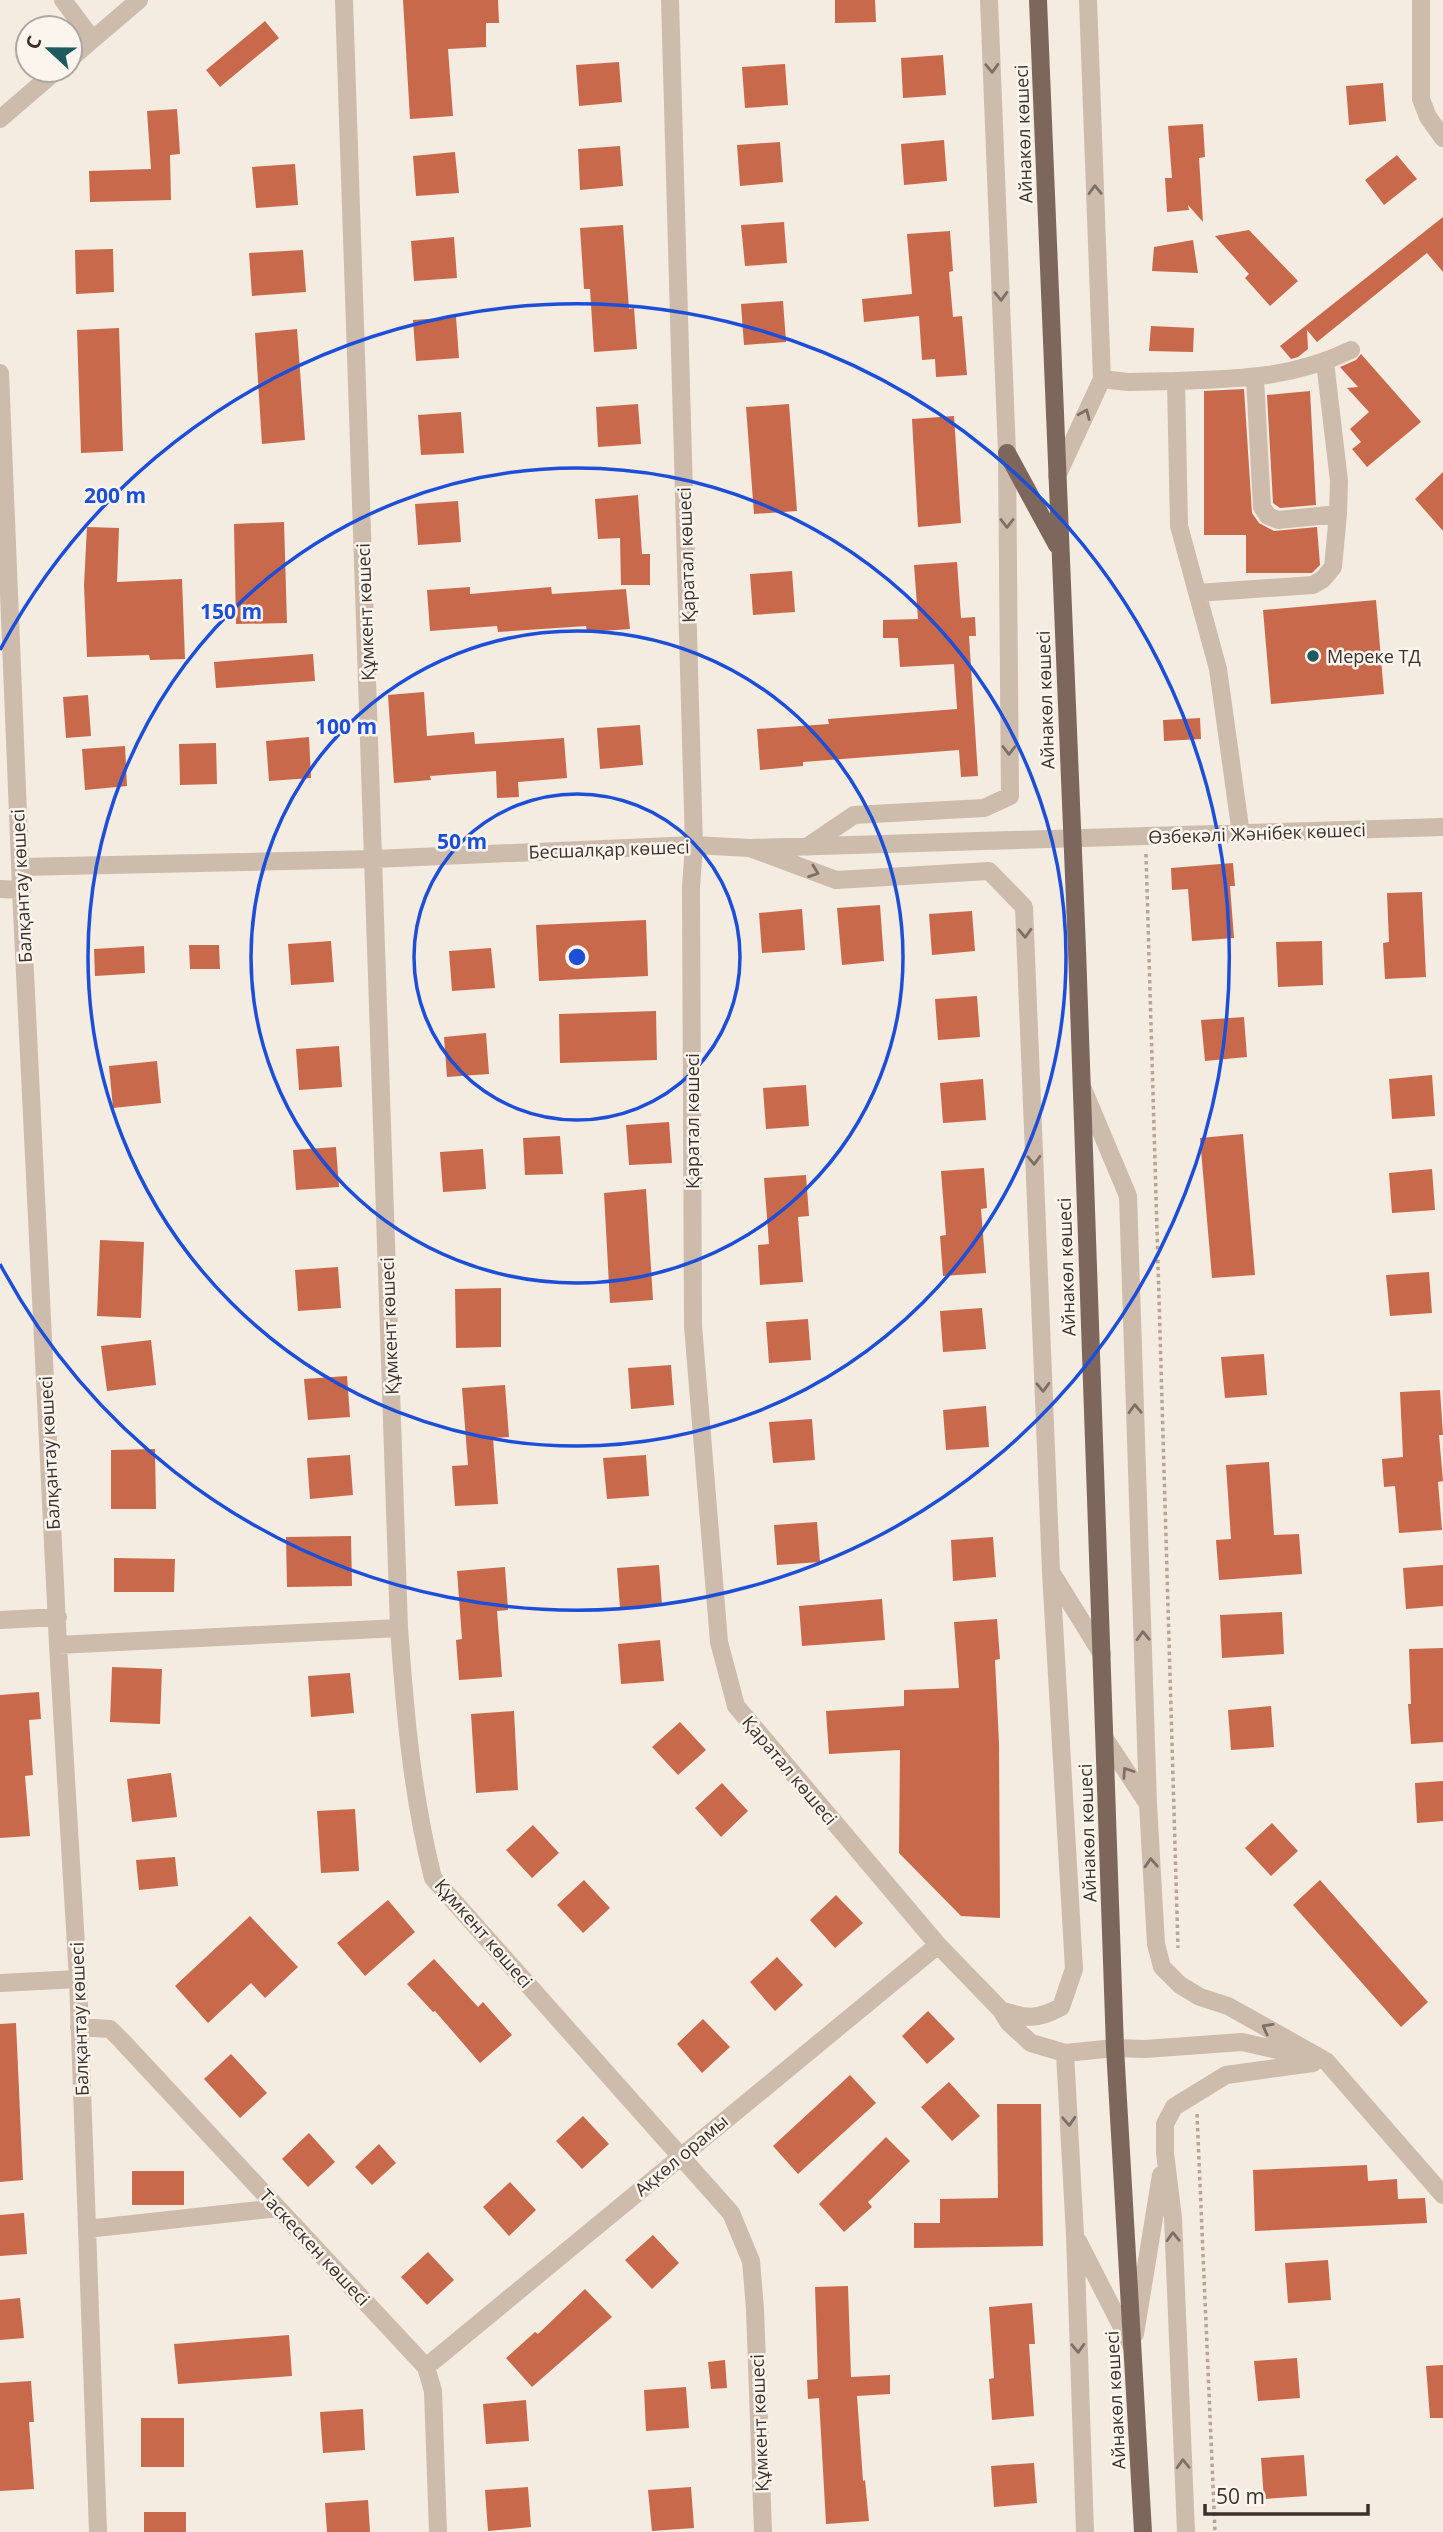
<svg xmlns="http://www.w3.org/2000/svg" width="1443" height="2532" viewBox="0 0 1443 2532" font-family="'Open Sans',sans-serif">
<rect width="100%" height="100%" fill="#f4ebe1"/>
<path fill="#c8694b" d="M 403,0 L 498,0 L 499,23 L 486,23 L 486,47 L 448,49 L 453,116 L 410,119 Z
M 835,0 L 875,0 L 876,22 L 835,23 Z
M 265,21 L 279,38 L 220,87 L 206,70 Z
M 943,55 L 946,95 L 903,98 L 901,58 Z
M 619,62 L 622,102 L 579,106 L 576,65 Z
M 785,64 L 788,105 L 745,108 L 742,67 Z
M 1383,83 L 1386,121 L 1349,125 L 1346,86 Z
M 177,109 L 180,154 L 170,155 L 171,200 L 90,202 L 89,171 L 151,169 L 147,111 Z
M 1203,124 L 1205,157 L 1199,158 L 1203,222 L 1188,205 L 1189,210 L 1167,212 L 1165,178 L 1172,178 L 1168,126 Z
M 944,140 L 947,181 L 904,185 L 901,144 Z
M 780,142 L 783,182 L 740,186 L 737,145 Z
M 620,146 L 623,186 L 580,190 L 578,149 Z
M 455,152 L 459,193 L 416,196 L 413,156 Z
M 1397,155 L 1417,179 L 1384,205 L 1365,180 Z
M 295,164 L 298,205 L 256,208 L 252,167 Z
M 1443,217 L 1443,272 L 1427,253 L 1317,342 L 1307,330 L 1308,349 L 1298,357 L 1291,359 L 1280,346 Z
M 784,222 L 787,263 L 745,266 L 741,225 Z
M 623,225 L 629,309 L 634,308 L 637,349 L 594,352 L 590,289 L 584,289 L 580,228 Z
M 1249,230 L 1298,281 L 1270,306 L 1245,278 L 1249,274 L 1215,236 Z
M 950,231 L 953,271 L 949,272 L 953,317 L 962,316 L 967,375 L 936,377 L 935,359 L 922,360 L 919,316 L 864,322 L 862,299 L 912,294 L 907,234 Z
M 454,237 L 457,278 L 414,281 L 411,241 Z
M 1193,240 L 1198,273 L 1152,271 L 1154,247 Z
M 113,249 L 114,292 L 76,294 L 75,250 Z
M 303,250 L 306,292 L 252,296 L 249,253 Z
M 783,301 L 786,342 L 744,345 L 741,304 Z
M 456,317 L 459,358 L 416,361 L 413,320 Z
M 1151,326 L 1194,328 L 1193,352 L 1149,351 Z
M 119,328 L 123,451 L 81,453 L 77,330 Z
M 297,329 L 305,440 L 262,444 L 255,333 Z
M 1361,354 L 1421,422 L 1367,467 L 1352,449 L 1361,442 L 1350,429 L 1369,412 L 1347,388 L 1358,387 L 1340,367 L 1356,360 Z
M 1244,389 L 1252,513 L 1259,523 L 1274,531 L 1317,527 L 1320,565 L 1312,573 L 1246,573 L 1246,535 L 1204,535 L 1204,391 Z
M 1310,391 L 1316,505 L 1280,508 L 1273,503 L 1267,395 Z
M 638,404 L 641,444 L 598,447 L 596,407 Z
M 789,404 L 797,511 L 754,514 L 746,407 Z
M 461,412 L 464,453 L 421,455 L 418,415 Z
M 954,416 L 961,523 L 918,527 L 912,419 Z
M 1443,472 L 1443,531 L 1415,499 Z
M 638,495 L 642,554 L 650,554 L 650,585 L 621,585 L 620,538 L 598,539 L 595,499 Z
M 458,501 L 461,542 L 418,545 L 415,504 Z
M 284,522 L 287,623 L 236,624 L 234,524 Z
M 87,527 L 119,528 L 117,582 L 182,579 L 185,659 L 150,660 L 149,655 L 87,657 L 84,585 Z
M 957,562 L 961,618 L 975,617 L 976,636 L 969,636 L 978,776 L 961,777 L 959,750 L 803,762 L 803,766 L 760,770 L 757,729 L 829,724 L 828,719 L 957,709 L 954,664 L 900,667 L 898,638 L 883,638 L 883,620 L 918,619 L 914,565 Z
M 792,571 L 795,612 L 753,615 L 750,574 Z
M 470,587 L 470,594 L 551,587 L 552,594 L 626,589 L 630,629 L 587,632 L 586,626 L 498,632 L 497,626 L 430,631 L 427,590 Z
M 1376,600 L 1384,694 L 1271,704 L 1263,610 Z
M 313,654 L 315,681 L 216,688 L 214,662 Z
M 424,692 L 427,736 L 474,732 L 475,744 L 564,738 L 567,778 L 518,782 L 519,797 L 497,798 L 496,771 L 430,776 L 431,780 L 394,783 L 388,695 Z
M 88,695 L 91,736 L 66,738 L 63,697 Z
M 1200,718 L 1201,739 L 1164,741 L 1163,720 Z
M 640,725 L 643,765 L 600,769 L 597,728 Z
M 309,737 L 311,778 L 269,781 L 266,741 Z
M 216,743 L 217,784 L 180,785 L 179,744 Z
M 125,746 L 127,786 L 85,790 L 82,749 Z
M 1233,863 L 1235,886 L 1230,886 L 1234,938 L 1192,941 L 1188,889 L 1172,890 L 1171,868 Z
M 1422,892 L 1426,977 L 1385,979 L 1383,943 L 1389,942 L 1387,893 Z
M 880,905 L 884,961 L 842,965 L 837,908 Z
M 802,909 L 805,950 L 762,953 L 759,913 Z
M 972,911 L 975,951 L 932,955 L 929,914 Z
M 646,920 L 648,976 L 539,981 L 536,925 Z
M 331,941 L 334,982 L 291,985 L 288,944 Z
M 1322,941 L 1323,985 L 1278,987 L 1276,942 Z
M 189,945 L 219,945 L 220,969 L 190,969 Z
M 144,946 L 145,973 L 95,976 L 94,949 Z
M 491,948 L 495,988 L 452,991 L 449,951 Z
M 977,996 L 980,1037 L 938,1040 L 935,999 Z
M 656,1011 L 657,1060 L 560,1063 L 559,1014 Z
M 1244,1017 L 1247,1057 L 1205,1061 L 1201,1020 Z
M 486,1033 L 489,1074 L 447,1077 L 444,1037 Z
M 339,1046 L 342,1087 L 299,1090 L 296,1049 Z
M 157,1061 L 161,1103 L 113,1108 L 109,1066 Z
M 1432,1075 L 1435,1116 L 1392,1119 L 1389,1079 Z
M 983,1079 L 986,1120 L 943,1123 L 940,1083 Z
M 806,1085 L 809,1126 L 766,1129 L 763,1088 Z
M 669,1122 L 672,1163 L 629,1165 L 626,1125 Z
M 1243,1134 L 1255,1275 L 1212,1278 L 1200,1138 Z
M 560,1136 L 563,1174 L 525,1175 L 523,1138 Z
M 336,1147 L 339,1187 L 296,1190 L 293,1150 Z
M 483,1149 L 486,1189 L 443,1192 L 440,1152 Z
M 984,1168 L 987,1208 L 981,1209 L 986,1273 L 943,1276 L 940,1236 L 946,1235 L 941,1171 Z
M 1432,1169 L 1435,1210 L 1392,1213 L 1389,1173 Z
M 806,1175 L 809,1216 L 798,1217 L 803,1282 L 760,1285 L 758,1245 L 769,1244 L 764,1178 Z
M 646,1189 L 653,1300 L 610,1303 L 604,1193 Z
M 100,1240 L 144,1242 L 141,1318 L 97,1316 Z
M 338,1267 L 341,1308 L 298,1311 L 295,1270 Z
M 1429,1272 L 1432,1313 L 1390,1316 L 1386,1275 Z
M 501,1288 L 501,1347 L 456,1348 L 455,1289 Z
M 982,1308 L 986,1349 L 943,1352 L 940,1311 Z
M 808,1319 L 811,1360 L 769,1363 L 766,1322 Z
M 151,1340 L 156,1385 L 107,1391 L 101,1346 Z
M 1264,1354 L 1267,1395 L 1225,1398 L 1221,1357 Z
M 671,1365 L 674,1405 L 631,1409 L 628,1368 Z
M 347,1376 L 350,1417 L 308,1420 L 304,1379 Z
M 505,1385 L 509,1437 L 493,1438 L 498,1504 L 455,1506 L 452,1466 L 468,1465 L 462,1388 Z
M 1440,1390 L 1443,1435 L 1439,1435 L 1443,1481 L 1438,1482 L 1442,1530 L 1399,1533 L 1395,1486 L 1384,1487 L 1382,1459 L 1403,1457 L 1400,1392 Z
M 986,1406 L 989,1447 L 946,1450 L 943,1410 Z
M 812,1419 L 815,1460 L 773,1463 L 769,1422 Z
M 155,1449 L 156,1509 L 111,1509 L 111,1450 Z
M 350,1455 L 353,1495 L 310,1499 L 307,1458 Z
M 646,1455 L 649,1496 L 607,1499 L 603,1458 Z
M 1269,1462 L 1274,1535 L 1299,1534 L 1302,1574 L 1219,1580 L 1216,1540 L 1231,1539 L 1226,1465 Z
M 817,1522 L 820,1562 L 777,1565 L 774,1525 Z
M 351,1536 L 352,1586 L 287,1587 L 286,1537 Z
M 993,1537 L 996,1577 L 953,1581 L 951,1540 Z
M 114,1558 L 175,1559 L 174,1592 L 114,1592 Z
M 659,1565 L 662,1605 L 620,1608 L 617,1568 Z
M 1443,1565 L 1443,1606 L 1406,1609 L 1403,1568 Z
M 505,1567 L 508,1610 L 497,1611 L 502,1677 L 459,1680 L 456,1640 L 462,1639 L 457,1571 Z
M 882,1599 L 885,1640 L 802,1646 L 799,1606 Z
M 1282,1612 L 1284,1654 L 1222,1658 L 1220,1615 Z
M 997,1619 L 1000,1659 L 995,1660 L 999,1743 L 1000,1918 L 961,1916 L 899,1853 L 900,1750 L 829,1754 L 826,1711 L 904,1706 L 904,1690 L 959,1688 L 954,1622 Z
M 660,1640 L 664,1681 L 621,1684 L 618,1644 Z
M 1443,1648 L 1443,1742 L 1411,1744 L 1408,1704 L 1411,1704 L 1409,1649 Z
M 112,1667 L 162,1669 L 160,1724 L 110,1722 Z
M 350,1673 L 354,1713 L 311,1717 L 308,1676 Z
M 39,1692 L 41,1719 L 29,1720 L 33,1775 L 25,1776 L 30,1836 L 0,1838 L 0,1695 Z
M 1271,1706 L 1274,1747 L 1231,1750 L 1228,1710 Z
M 514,1711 L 518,1790 L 476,1793 L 471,1714 Z
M 680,1722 L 706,1750 L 678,1775 L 652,1747 Z
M 171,1773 L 177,1817 L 132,1822 L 127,1779 Z
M 1443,1781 L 1443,1821 L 1417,1823 L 1415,1783 Z
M 722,1783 L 748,1811 L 721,1837 L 695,1808 Z
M 355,1809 L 359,1871 L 321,1873 L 317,1811 Z
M 1272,1823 L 1298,1851 L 1271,1876 L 1245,1848 Z
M 533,1825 L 559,1853 L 532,1878 L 506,1850 Z
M 175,1857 L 178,1886 L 139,1890 L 136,1860 Z
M 584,1880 L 610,1908 L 583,1933 L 557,1905 Z
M 1320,1880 L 1428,2002 L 1401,2027 L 1293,1905 Z
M 836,1895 L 863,1923 L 835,1948 L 810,1920 Z
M 388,1900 L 415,1932 L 365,1976 L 337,1943 Z
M 250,1916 L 298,1967 L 265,1998 L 251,1983 L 208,2023 L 175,1986 Z
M 777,1957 L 803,1985 L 775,2011 L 750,1982 Z
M 434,1959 L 478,2007 L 483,2002 L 512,2035 L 480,2063 L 435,2011 L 433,2012 L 407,1984 Z
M 928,2011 L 955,2039 L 927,2064 L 902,2036 Z
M 703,2019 L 730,2047 L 702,2073 L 677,2044 Z
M 16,2023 L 23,2180 L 0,2182 L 0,2024 Z
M 231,2054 L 267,2093 L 240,2118 L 204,2079 Z
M 850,2075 L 876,2103 L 798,2174 L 773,2146 Z
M 949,2082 L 980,2116 L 952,2141 L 921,2107 Z
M 997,2104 L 1041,2104 L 1043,2246 L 914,2248 L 914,2223 L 940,2223 L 940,2199 L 998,2198 Z
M 583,2116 L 609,2144 L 582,2169 L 556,2141 Z
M 309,2133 L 335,2162 L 308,2187 L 282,2159 Z
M 886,2137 L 910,2161 L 868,2202 L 872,2207 L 844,2232 L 819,2204 Z
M 379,2144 L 396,2163 L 372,2185 L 355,2167 Z
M 1367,2165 L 1368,2181 L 1397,2179 L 1398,2199 L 1425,2198 L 1427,2223 L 1255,2231 L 1253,2170 Z
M 132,2171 L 184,2171 L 184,2205 L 132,2205 Z
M 510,2182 L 536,2210 L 509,2236 L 483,2207 Z
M 24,2213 L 27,2254 L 0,2256 L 0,2215 Z
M 653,2235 L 679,2263 L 652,2289 L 625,2260 Z
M 428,2252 L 454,2280 L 427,2305 L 401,2277 Z
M 1328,2260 L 1331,2300 L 1288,2303 L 1285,2263 Z
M 848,2286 L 851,2377 L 890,2375 L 890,2394 L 857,2396 L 863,2481 L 865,2480 L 869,2521 L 826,2524 L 819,2398 L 808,2399 L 807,2380 L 818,2379 L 815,2287 Z
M 585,2289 L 612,2317 L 532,2387 L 506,2358 L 535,2332 L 538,2334 Z
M 20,2298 L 24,2338 L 0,2340 L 0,2300 Z
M 1032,2303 L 1035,2344 L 1029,2344 L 1034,2416 L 992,2420 L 989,2379 L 994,2378 L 989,2307 Z
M 289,2335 L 292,2376 L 178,2384 L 174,2344 Z
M 1297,2358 L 1300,2398 L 1258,2401 L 1254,2361 Z
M 725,2360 L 727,2388 L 711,2389 L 708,2362 Z
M 1443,2365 L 1443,2418 L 1430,2418 L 1426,2366 Z
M 31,2381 L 34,2422 L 29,2422 L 34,2489 L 0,2491 L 0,2383 Z
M 686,2387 L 689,2428 L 646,2431 L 644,2390 Z
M 526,2400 L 529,2441 L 486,2444 L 483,2404 Z
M 363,2409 L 365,2450 L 323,2453 L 320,2412 Z
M 141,2418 L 184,2418 L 184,2467 L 141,2467 Z
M 1304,2455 L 1307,2496 L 1264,2499 L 1261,2458 Z
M 1034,2463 L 1037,2503 L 994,2507 L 991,2466 Z
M 528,2487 L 531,2527 L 488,2531 L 485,2490 Z
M 691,2487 L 694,2528 L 652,2531 L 648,2490 Z
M 368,2500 L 370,2532 L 327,2532 L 325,2503 Z
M 144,2512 L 186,2512 L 186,2532 L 144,2532 Z"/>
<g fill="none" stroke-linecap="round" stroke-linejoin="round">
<path stroke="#b9a596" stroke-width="3.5" stroke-dasharray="3.5 3.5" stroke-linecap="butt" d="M 1146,854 L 1178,1948
M 1197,2114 L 1215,2532"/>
<path stroke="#cdbbac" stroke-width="18" d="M 63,0 L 92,39
M 344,0 L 399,1628 C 405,1712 412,1795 433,1878 L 731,2213 L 751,2261 L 755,2309 L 763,2532
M 670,0 L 694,845 L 691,887 L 693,1326 L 719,1642 L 736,1706 L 938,1945 L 1001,2010 L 1009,2023 L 1031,2043 L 1065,2053 L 1115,2048 L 1145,2049 L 1242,2042 L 1326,2061
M 1421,0 L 1421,99 L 1428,117 L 1443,138
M 70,59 L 139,0
M 0,119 L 57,70
M 0,373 L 22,912 L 58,1645 L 78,1979 L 98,2532
M 1102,379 L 1128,382 L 1176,381 L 1179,526 L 1218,669 L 1241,834
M 1255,379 L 1262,507 L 1268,516 L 1278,520 L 1338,514
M 1176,381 C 1239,379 1293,378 1351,350
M 1057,476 L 1102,379 L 1088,0
M 1197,593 L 1313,585 L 1323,579 L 1333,567 L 1338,514 L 1339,481 L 1325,362
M 807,847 L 854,815 L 984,808 L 1010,796 L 1007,453 L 989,0
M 750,848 L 836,880 L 989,871 L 1024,907 L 1051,1572 L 1074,1969 L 1061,2007 C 1037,2020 1027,2019 1001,2010
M 20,867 L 374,859 L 694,845 L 750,848 L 1443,827
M 0,889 L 22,890
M 1083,1089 L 1128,1196 L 1148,1804 L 1156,1944 L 1162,1967 L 1180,1985 L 1200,1997 L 1228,2006 L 1326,2061 L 1443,2195
M 1053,1575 L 1102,1654
M 0,1620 L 58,1617
M 58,1645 L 399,1628
M 1105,1739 L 1148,1804
M 0,1983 L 78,1979
M 79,2027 L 110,2029 L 122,2041 L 426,2367 L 433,2391 L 438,2532
M 1065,2053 L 1075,2235 L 1085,2532
M 87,2229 L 278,2208
M 1078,2241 L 1132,2347
M 1135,2334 L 1161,2175
M 426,2367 L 938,1945
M 1186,2532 L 1173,2218 L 1165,2153 L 1165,2124 L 1174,2107 L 1226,2075 L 1313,2063"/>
<path stroke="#7d675c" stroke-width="18" d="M 1038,0 L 1077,949 L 1115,2048 L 1143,2532
M 1007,453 L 1057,545"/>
</g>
<defs><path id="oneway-chevron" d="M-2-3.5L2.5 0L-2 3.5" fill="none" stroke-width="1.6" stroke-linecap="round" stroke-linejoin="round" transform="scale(1.75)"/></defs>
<g stroke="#7d6f65">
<use href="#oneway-chevron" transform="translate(992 68) rotate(88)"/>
<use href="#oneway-chevron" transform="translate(1095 190) rotate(-92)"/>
<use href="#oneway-chevron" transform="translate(1001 296) rotate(88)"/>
<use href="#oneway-chevron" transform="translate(1085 414) rotate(-66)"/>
<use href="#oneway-chevron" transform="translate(1007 523) rotate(90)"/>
<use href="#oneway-chevron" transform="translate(1009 750) rotate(90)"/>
<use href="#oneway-chevron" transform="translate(814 872) rotate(20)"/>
<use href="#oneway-chevron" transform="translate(1025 933) rotate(88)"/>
<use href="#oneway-chevron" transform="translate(1034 1160) rotate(88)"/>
<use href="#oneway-chevron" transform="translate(1043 1387) rotate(88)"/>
<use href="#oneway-chevron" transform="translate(1135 1409) rotate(-92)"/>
<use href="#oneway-chevron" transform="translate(1143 1636) rotate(-92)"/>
<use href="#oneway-chevron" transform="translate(1127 1772) rotate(-124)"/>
<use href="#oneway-chevron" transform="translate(1151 1863) rotate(-93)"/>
<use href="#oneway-chevron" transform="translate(1267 2028) rotate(-151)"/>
<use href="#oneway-chevron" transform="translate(1069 2121) rotate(87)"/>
<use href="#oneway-chevron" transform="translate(1173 2237) rotate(-92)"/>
<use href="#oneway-chevron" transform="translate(1078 2348) rotate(88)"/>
<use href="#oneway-chevron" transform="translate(1183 2464) rotate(-92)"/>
</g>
<g fill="none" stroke="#1d4ed8" stroke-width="3.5">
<circle cx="577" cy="957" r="163"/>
<circle cx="577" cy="957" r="326"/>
<circle cx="577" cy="957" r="489"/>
<path d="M0 650A653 653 0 1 1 0 1264"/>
</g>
<circle fill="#1f5a5e" stroke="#fbf5ee" stroke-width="2.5" cx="1313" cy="656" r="7"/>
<g text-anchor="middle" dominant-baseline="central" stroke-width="5" stroke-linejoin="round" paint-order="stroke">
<g font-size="18" fill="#3b302b" stroke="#fbf5ee">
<text transform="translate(1023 134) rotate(-92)">Айнакөл көшесі</text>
<text transform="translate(686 555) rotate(-92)">Қаратал көшесі</text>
<text transform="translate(365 612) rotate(-92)">Құмкент көшесі</text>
<text transform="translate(1045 700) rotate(-92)">Айнакөл көшесі</text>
<text transform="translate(1257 833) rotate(-2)">Өзбекәлі Жәнібек көшесі</text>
<text transform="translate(609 849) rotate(-2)">Бесшалқар көшесі</text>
<text transform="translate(21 886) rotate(-93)">Балқантау көшесі</text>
<text transform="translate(692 1121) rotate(-90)">Қаратал көшесі</text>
<text transform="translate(1066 1267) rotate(-92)">Айнакөл көшесі</text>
<text transform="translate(389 1326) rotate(-92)">Құмкент көшесі</text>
<text transform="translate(49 1453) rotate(-93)">Балқантау көшесі</text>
<text transform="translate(790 1770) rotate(50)">Қаратал көшесі</text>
<text transform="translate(1087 1833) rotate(-92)">Айнакөл көшесі</text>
<text transform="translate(484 1933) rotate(49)">Құмкент көшесі</text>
<text transform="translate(79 2019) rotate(-92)">Балқантау көшесі</text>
<text transform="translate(681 2155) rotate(-40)">Ақкөл орамы</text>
<text transform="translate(315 2247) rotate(47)">Таскескен көшесі</text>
<text transform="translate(1115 2400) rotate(-93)">Айнакөл көшесі</text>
<text transform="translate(759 2423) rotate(-92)">Құмкент көшесі</text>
</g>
<g font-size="18" fill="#3b302b" stroke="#fbf5ee" text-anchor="start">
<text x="1327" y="656">Мереке ТД</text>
</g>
</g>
<circle cx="577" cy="957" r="10" fill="#1d4ed8" stroke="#fbf5ee" stroke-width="3.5"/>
<g font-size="21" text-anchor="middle" font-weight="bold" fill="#1d4ed8" stroke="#fbf5ee" stroke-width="5" stroke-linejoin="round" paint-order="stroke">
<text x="115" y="503">200 m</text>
<text x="231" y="619">150 m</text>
<text x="346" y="734">100 m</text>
<text x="462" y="849">50 m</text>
</g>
<g transform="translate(49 49) rotate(292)"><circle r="33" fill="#fbf5ee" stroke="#aea6a0" stroke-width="2"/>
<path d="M0-5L12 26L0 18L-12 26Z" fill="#1f5a5e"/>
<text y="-10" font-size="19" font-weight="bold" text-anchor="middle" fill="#3b302b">С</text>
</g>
<path d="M1205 2504v10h163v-10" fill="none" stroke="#3b302b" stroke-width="3.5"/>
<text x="1216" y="2504" font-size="21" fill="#3b302b" stroke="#fbf5ee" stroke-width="5" paint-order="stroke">50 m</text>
</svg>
